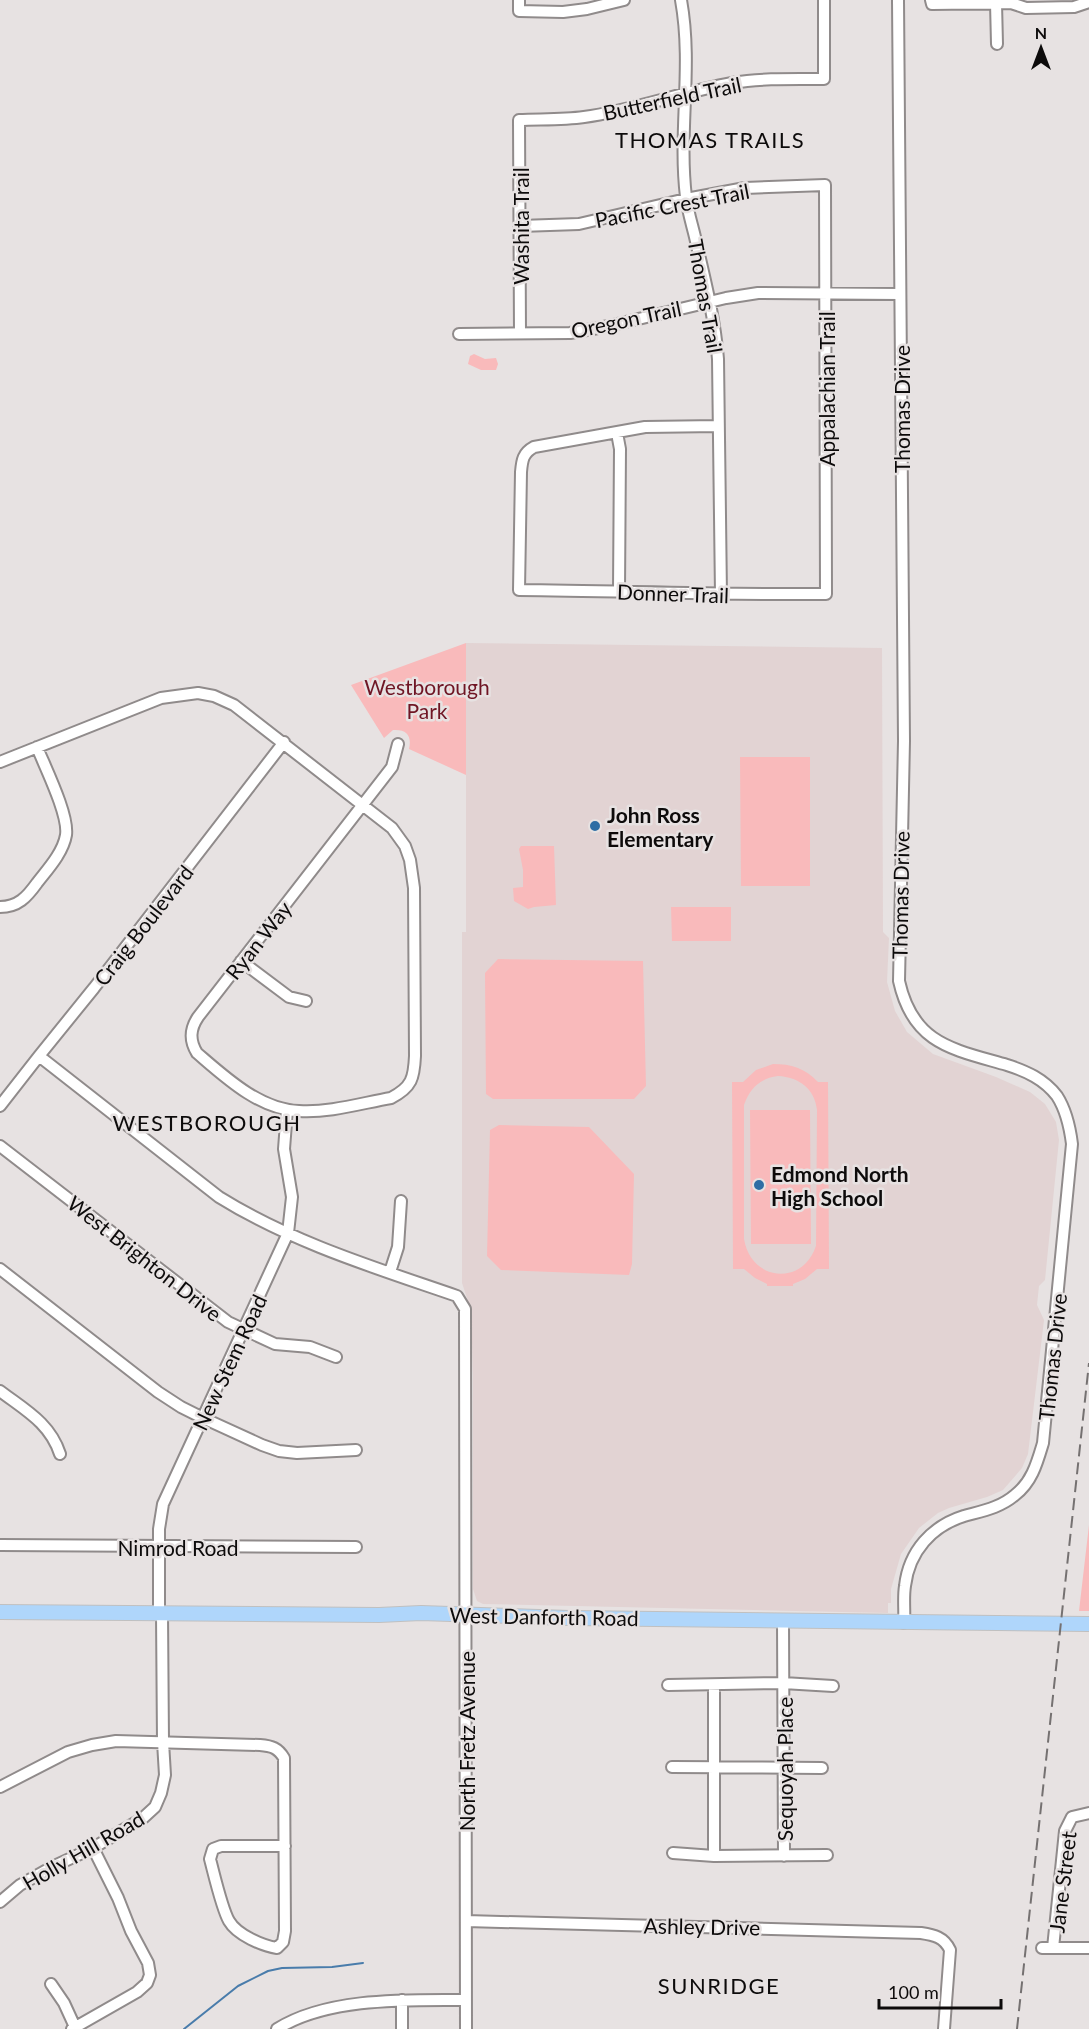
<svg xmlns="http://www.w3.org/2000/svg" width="1089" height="2029" viewBox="0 0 1089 2029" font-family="Lato,sans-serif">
<rect width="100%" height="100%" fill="#e7e2e2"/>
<path fill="#e2d3d3" d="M 466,643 L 882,648 L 883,932 L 889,938 L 887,982 L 895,1011 L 907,1032 L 933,1054 L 996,1077 L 1030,1092 L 1045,1104 L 1056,1122 L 1059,1140 L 1045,1280 L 1039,1286 L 1037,1305 L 1044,1320 L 1028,1454 L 1022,1468 L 1003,1490 L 987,1497 L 949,1508 L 938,1513 L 919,1528 L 901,1554 L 891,1589 L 891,1603 L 888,1603 L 888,1613 L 483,1604 L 477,1601 L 473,1589 L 473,1376 L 471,1310 L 462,1283 L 462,932 L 466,932 Z"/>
<path fill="#f9babb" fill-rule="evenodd" d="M 474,354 L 485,359 L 496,358 L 498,364 L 496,370 L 481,370 L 468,364 L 470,356 Z
M 466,643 L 466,775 L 409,749 C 412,736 407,729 393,730 L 384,738 L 351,685 Z
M 740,757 L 810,757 L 810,886 L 741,886 Z
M 521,846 L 554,846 L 556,905 L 534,907 L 528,909 L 514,901 L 513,888 L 523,887 L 523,870 L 519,849 Z
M 671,907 L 731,907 L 731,941 L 672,941 Z
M 498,959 L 643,961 L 646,1086 L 634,1099 L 493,1099 L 486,1094 L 485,973 Z
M 773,1064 C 791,1064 805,1068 818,1082 L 828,1082 L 829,1269 L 817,1269 L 805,1279 L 793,1284 L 793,1286 L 767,1286 L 767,1284 L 755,1278 L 744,1269 L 733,1269 L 732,1082 L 743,1082 L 756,1070 ZM 778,1076 C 799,1077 815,1089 817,1110 L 816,1246 C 802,1287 751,1281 744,1239 L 744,1105 C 750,1088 761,1078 778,1076 Z
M 750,1110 L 810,1110 L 811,1244 L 751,1244 Z
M 499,1125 L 589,1127 L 634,1174 L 632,1264 L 629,1275 L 501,1270 L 487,1256 L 490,1130 Z
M 1089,1525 L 1089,1611 L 1079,1611 Z"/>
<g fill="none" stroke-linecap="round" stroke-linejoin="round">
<path stroke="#497cab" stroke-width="2" d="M 184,2029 L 238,1986 L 268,1971 L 282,1968 L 332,1967 L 363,1963"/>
<g stroke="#908b8b" stroke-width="14">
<path id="minor" d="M 519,0 L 519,11 L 563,12 L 587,9 L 624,0
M 681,0 C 693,66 678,131 686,197 C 688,214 694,230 697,246 C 706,284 715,321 718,359 L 721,595
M 898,0 L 904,741 L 899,981 C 913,1044 952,1049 1007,1065 C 1026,1071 1044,1079 1057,1096 C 1066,1110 1070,1128 1072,1144 L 1043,1443 C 1037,1463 1032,1482 1015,1495 C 1000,1508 982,1511 964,1516 C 932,1526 909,1551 905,1586 C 903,1598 905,1611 904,1623
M 931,0 L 932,4 L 1011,3 L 1026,8 L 1074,7 L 1089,2
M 996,3 L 997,44
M 520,226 L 579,224 L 686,199 L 745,188 L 825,185 L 826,594 C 724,595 622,591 519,590 L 521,472 C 522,460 523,453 534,447 L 645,427 L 718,426
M 520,333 L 519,120 C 540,119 563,120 584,117 C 634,110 682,92 732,83 C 762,78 793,79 824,79 L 824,0
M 459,334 L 570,333 L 609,326 L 726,298 L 758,293 L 900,294
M 617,433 L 620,449 L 619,591
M 0,762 L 161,698 L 198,693 L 214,696 L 234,705 L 392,828 L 405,846 L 410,860 L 414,888 L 415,1056 C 414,1078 412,1087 391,1098 C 362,1103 329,1113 299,1111 C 260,1110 225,1077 197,1053 C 189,1040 190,1029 198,1017 L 392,767 L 398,744
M 0,907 C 18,907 27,897 37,883 C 47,870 63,853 66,835 C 69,815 45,767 37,747
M 241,961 L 289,997 L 306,1001
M 39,1056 L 219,1197 C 293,1243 376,1268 457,1296 L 465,1309 L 466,2029
M 0,1106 L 39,1056 L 94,988 L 284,742
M 0,1146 L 228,1322 L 275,1344 L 310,1347 L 336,1357
M 0,1269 L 158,1392 L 181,1407 L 203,1418 L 262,1445 L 279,1451 L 297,1453 L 356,1450
M 390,1272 L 398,1247 L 401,1201
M 0,1391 C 25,1410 50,1423 60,1454
M 0,1545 L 356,1547
M 159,1614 L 159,1529 L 163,1504 L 288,1233 L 292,1197 L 284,1149 L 287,1110
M 783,1621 L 784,1856
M 668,1685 L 783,1683 L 833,1686
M 714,1685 L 714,1856
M 672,1767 L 822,1768
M 0,1787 L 68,1752 L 92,1745 L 116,1741 L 260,1745 C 272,1746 278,1748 284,1758 L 285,1931 L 283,1942 L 277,1948 C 263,1946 237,1935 229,1921 C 222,1909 214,1874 210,1859 L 213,1849 L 221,1846 L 285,1846
M 673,1853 L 714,1856 L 827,1855
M 0,1902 L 20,1885 L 52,1867 L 93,1848 L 143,1818 L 155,1807 L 161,1793 L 165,1775 L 163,1742 L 162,1614
M 466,1921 L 921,1933 C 934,1935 944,1937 950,1950 L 944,2029
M 1042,1948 L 1089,1948
M 1053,1948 L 1065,1831 L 1072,1817 L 1089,1813
M 51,1984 L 64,2003 L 75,2027
M 402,2000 L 402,2029
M 72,2029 L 137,1992 L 147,1983 L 150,1975 L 148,1963 L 131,1931 L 118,1898 L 93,1848
M 277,2029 C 328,1997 407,2000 466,2000"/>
</g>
<g stroke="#c0c0c0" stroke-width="16">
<path id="major" d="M 0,1612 L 379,1615 L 421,1613 L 570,1618 L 1089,1624"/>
</g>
<use href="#minor" stroke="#fff" stroke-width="10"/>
<use href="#major" stroke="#afd6fb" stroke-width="14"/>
<path stroke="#757171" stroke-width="2" stroke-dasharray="12 6" stroke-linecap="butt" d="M 1017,2029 L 1089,1363"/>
</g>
<g fill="#2e6da4" stroke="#e7e2e2" stroke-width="2">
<circle cx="595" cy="826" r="6"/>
<circle cx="759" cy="1185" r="6"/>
</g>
<g text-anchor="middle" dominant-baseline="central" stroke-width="5" stroke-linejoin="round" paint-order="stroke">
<g font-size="21" fill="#0d0b0b" stroke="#e7e2e2">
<text transform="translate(672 98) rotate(-12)">Butterfield Trail</text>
<text transform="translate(672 205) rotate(-11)">Pacific Crest Trail</text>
<text transform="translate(520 226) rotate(-90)">Washita Trail</text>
<text transform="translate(706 296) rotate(80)">Thomas Trail</text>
<text transform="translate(626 319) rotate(-12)">Oregon Trail</text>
<text transform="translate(826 389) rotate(-90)">Appalachian Trail</text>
<text transform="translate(901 409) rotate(-90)">Thomas Drive</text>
<text transform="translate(673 593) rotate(2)">Donner Trail</text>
<text transform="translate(900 895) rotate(-89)">Thomas Drive</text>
<text transform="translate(143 925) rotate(-52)">Craig Boulevard</text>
<text transform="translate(258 940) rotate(-52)">Ryan Way</text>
<text transform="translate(145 1258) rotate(38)">West Brighton Drive</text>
<text transform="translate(1052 1357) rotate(-84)">Thomas Drive</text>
<text transform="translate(229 1362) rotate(-65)">New Stem Road</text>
<text x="178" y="1547">Nimrod Road</text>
<text transform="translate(544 1616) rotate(1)">West Danforth Road</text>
<text transform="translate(466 1741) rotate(-90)">North Fretz Avenue</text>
<text transform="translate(784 1769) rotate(-90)">Sequoyah Place</text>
<text transform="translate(83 1850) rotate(-30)">Holly Hill Road</text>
<text transform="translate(1062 1882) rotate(-83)">Jane Street</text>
<text transform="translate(702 1926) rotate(1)">Ashley Drive</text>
</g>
<g font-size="21" fill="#6f1524" stroke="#e7e2e2">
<text x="427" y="686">Westborough<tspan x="427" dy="24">Park</tspan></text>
</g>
<g font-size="21" font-weight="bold" fill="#0d0b0b" stroke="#e7e2e2" text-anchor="start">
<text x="607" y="814">John Ross<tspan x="607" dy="24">Elementary</tspan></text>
<text x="771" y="1173">Edmond North<tspan x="771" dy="24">High School</tspan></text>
</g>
<g font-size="22" letter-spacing="1.5" fill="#0d0b0b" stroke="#e7e2e2">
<text x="710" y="139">THOMAS TRAILS</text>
<text x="207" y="1122">WESTBOROUGH</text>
<text x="719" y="1985">SUNRIDGE</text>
</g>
</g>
<g transform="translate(1041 48)" stroke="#e7e2e2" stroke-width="4.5" paint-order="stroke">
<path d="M0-4.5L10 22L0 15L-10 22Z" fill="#0d0b0b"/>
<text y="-9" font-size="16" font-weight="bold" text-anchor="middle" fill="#0d0b0b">N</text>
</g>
<path d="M879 1999v9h122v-9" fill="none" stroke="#0d0b0b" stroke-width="3"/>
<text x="888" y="1999" font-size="18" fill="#0d0b0b" stroke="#e7e2e2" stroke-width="4.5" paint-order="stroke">100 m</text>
</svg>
